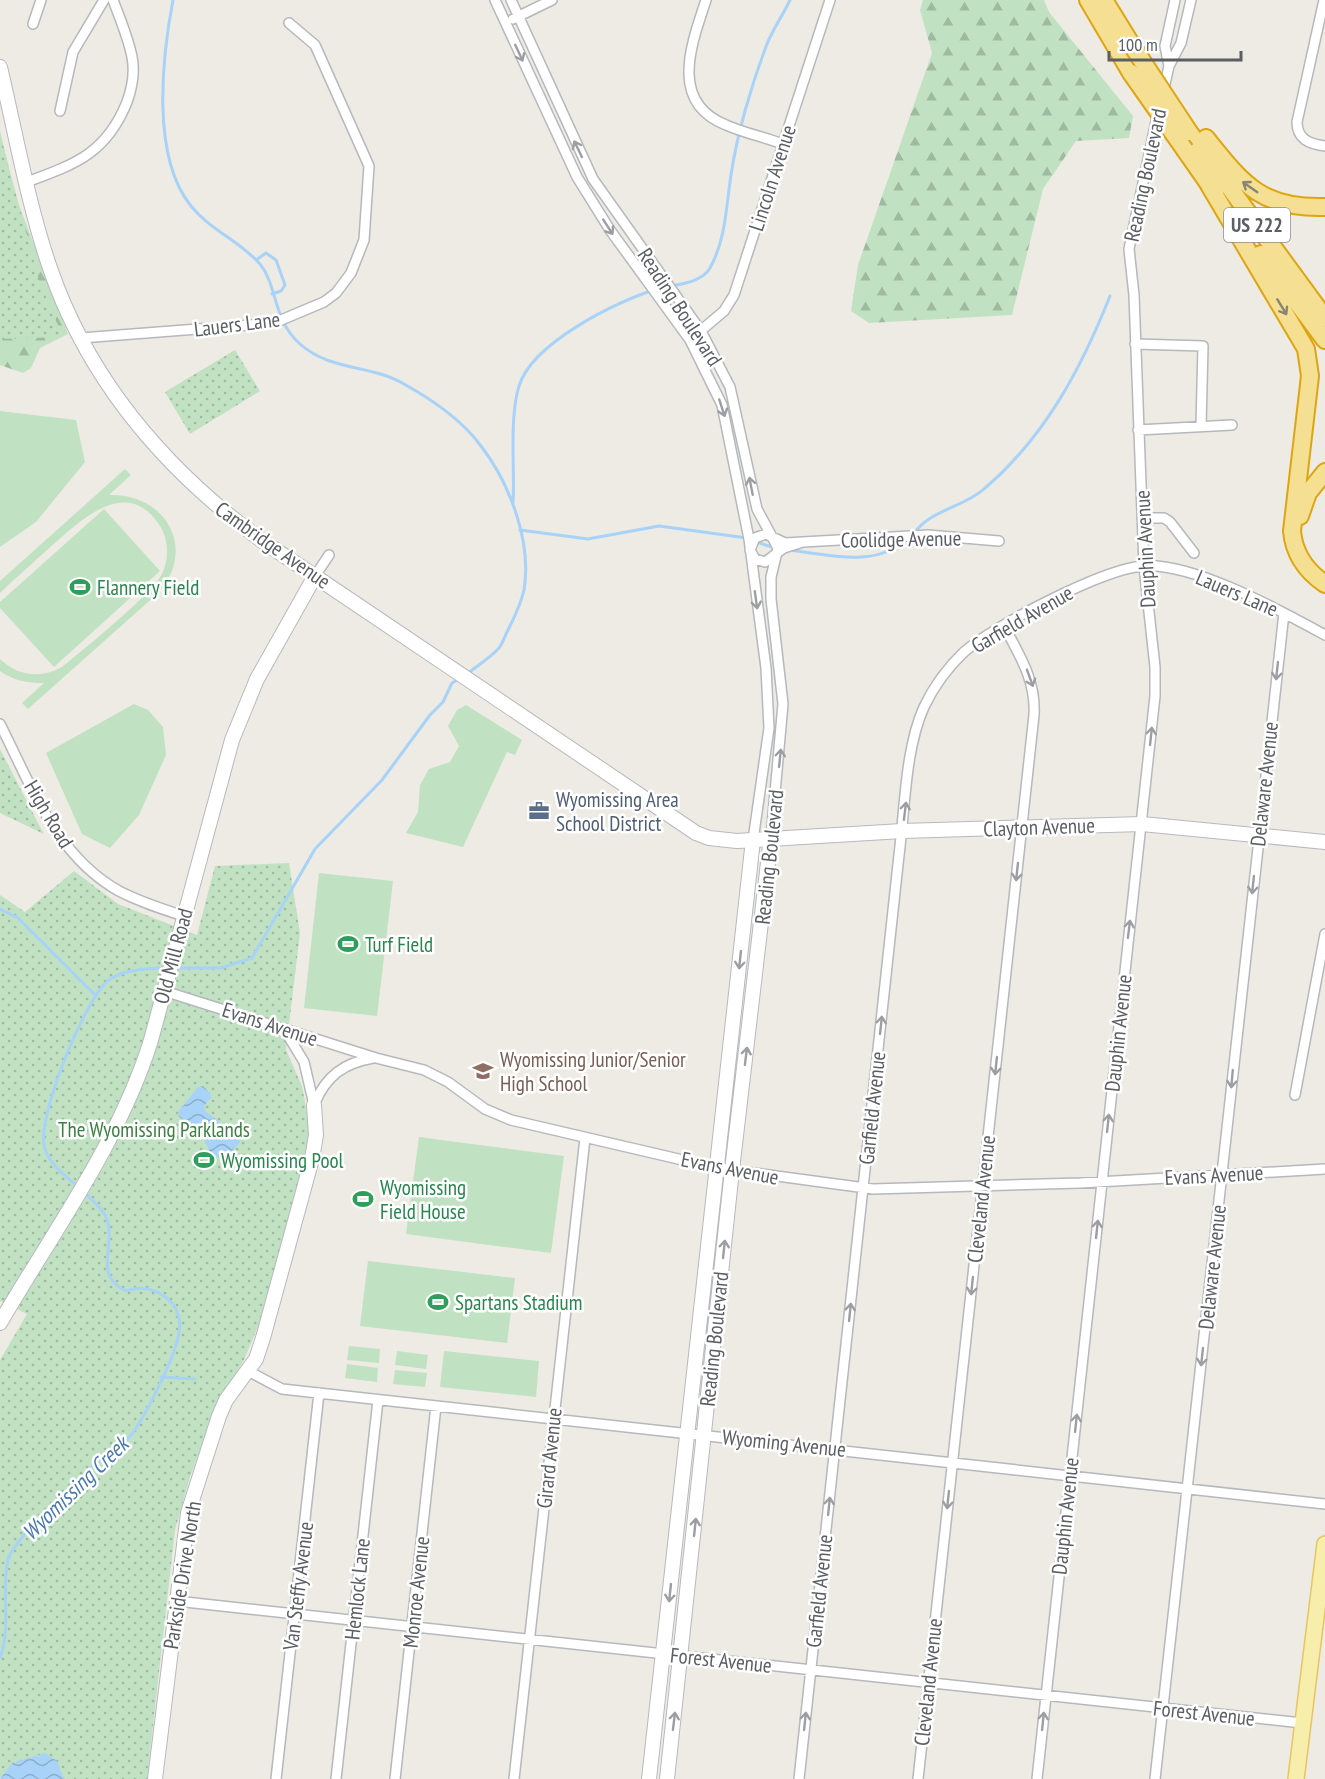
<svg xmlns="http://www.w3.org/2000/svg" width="1325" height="1779" viewBox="0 0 1325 1779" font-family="'PT Sans Narrow',sans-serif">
<defs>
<pattern id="forest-firs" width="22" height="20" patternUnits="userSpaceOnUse" patternTransform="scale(1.5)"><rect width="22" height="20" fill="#c1e2c2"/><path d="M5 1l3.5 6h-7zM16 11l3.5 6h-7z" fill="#a0baa1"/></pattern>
<pattern id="park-dots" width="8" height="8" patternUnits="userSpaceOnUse" patternTransform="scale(1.5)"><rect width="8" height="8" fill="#c1e2c2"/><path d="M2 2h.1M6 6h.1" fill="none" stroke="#a0baa1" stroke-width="1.8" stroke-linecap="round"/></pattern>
<pattern id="water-waves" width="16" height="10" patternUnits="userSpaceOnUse" patternTransform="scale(1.5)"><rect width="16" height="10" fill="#a8d2f8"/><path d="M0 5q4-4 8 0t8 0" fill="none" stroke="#8caecc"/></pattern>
</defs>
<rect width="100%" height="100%" fill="#edebe3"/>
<path fill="#c1e2c2" d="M 0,411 L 76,420 L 85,462 L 36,522 L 0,547 Z
M 125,469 L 131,475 L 109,495 C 167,493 198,551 157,594 L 28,709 L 22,703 L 44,683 C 28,683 14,681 0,671 L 0,659 C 18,676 40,679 62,667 C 83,650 151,595 162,574 C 169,559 169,540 160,526 C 126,472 77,524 47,550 C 32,564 15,578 0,593 L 0,581 Z
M 104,509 L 160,571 L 54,667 L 0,608 L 0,602 Z
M 134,704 L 148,710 L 163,727 L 166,755 L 139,815 L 110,848 L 82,834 L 46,753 Z
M 466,705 L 522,740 L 515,755 L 507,752 L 463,847 L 406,833 L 418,812 L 420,785 L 429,769 L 450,762 L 459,746 L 448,726 L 457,710 Z
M 319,873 L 393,881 L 377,1016 L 304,1008 Z
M 419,1137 L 564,1156 L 551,1253 L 406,1234 Z
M 368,1261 L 515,1278 L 507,1343 L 360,1326 Z
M 349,1346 L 380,1349 L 379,1363 L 347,1360 Z
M 397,1351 L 428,1355 L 426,1369 L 395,1365 Z
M 444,1351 L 539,1361 L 536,1397 L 440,1387 Z
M 347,1364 L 378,1368 L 377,1382 L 345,1378 Z
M 395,1370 L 427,1373 L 425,1387 L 393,1384 Z"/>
<path fill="url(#forest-firs)" d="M 923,0 L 1044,0 L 1049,12 L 1133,116 L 1129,138 L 1076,141 L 1043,189 L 1012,315 L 869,323 L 851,311 L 858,265 L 932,53 L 920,10 Z
M 0,130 L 14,192 L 68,334 L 40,348 L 31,368 L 23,373 L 0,365 Z"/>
<path fill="url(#park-dots)" d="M 0,134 L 39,280 L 63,337 L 0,339 Z
M 235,350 L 260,391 L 190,434 L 165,392 Z
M 0,749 L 39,825 L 44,834 L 0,813 Z
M 289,863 L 300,933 L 286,1050 L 302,1086 L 310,1129 L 308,1147 L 259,1324 L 244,1360 L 214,1412 L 190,1477 L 175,1530 L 147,1779 L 0,1779 L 0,1360 L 27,1314 L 0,1301 L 0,895 L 25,912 L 74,871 L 118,904 L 197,935 L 215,866 Z"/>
<path fill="url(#water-waves)" d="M 203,1086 L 210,1093 L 211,1098 L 204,1106 L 205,1111 L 242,1139 L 229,1156 L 219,1158 L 210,1152 L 199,1129 L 179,1117 L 178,1112 L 198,1087 Z
M 45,1753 L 57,1761 L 64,1779 L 0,1779 L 12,1763 Z"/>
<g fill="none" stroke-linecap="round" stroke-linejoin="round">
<path stroke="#a8d2f8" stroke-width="3" d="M 173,0 C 162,58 151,157 191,206 C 210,230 240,241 260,264 C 278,286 272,319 300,344 C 332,372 370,364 404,384 C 431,399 462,420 481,446 C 510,484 532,542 524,590 C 521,604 515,616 509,628 C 505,635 503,643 499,648 C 490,658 477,666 467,674
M 256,260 L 266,253 L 276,260 L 285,285 L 281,291 L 272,294
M 513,503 C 515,469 509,419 519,386 C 532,343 617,301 657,289 C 673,284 700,285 710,268 C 726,239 726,207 731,175 C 737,134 752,83 767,44 C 773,29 783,15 790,0
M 520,530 L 588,539 L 659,526 L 747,538
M 915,532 C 931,510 964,507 984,489 C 1045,437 1081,369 1110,296
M 756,542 L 775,548
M 788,550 C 827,554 874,569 908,539
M 0,909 L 18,918 L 94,994
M 173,968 L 221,968 L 252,958 L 315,849 L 382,780 L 430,715 L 443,702 L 452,683 L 459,679
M 78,1187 C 65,1175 47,1163 44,1145 C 38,1115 85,998 109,980 C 123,969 150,968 167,968
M 161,1377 L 195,1379
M 0,1658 C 12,1625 0,1590 9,1556 C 27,1525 53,1508 78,1483 C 84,1477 89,1469 96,1463 C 105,1455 117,1451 125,1442 C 142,1425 176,1356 179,1332 C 181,1323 178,1309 171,1302 C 158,1289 143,1285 126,1291 C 94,1276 114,1250 108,1223 C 105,1210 94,1202 85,1193"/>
<g stroke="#b5b8bc" stroke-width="12">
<path id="street" d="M 495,0 L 577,177 L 610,230 L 690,340 L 722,405 L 749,539 L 766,668 L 769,728 L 753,840
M 511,0 L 593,179 L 701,331 L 730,387 L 757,509 L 778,548 L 771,577 L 771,599 L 783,704 L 771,837
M 706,0 C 692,43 668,102 726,125 C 744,133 764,137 783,144
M 1324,0 L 1297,122 C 1297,139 1309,144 1325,146
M 513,19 L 552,0
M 33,24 L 41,0
M 1169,66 L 1165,46 L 1175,0
M 1163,93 L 1169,66 L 1181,43 L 1191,0
M 60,111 L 73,52 L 104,0
M 27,182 C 75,164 106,154 127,102 C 132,88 135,72 132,57 C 128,37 120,19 113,0
M 698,333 L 724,311 L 734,295 L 830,0
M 81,338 L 274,323 L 324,302 L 336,293 L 351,273 L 364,240 L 369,166 L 315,45 L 289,23
M 1135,344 L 1203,346 L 1201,426
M 1138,430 L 1232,425
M 1143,518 L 1164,518 L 1170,522 L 1194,553
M 803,542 L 784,548 L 765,562 L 755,559 L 750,550 L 755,538 L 766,534 L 785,543 L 803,542 L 928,535 L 999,541
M 315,576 L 329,555
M 0,724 C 31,785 56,856 119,891 C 140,902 162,909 184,916
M 164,991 L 376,1058 L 424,1070 L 448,1082 L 485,1109 L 511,1120 L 717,1168 L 873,1189 L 1080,1183 L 1325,1169
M 284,1029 L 304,1062 L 314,1105
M 1295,1095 L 1325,934
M 315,1103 C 326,1076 344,1063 373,1058
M 248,1371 L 282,1389 L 1325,1504
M 176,1601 L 1302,1723
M 276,1779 L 319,1393
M 336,1779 L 378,1400
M 395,1779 L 436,1406
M 514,1779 L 585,1138
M 799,1779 L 899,855 C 905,809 905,749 924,707 C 934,686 947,668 964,652 C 995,625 1103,569 1143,566 C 1193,562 1281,611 1325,635
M 918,1779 L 1034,715 C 1036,681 1020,656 1004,626
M 1037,1779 L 1155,696 L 1155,667 L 1144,566 L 1134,295 L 1129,249 L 1158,112
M 1155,1779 L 1284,613"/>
</g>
<g stroke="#b7b9be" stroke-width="16">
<path id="secondary" d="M 0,67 C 16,135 28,205 51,271 C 90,382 167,471 261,540 L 696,833 L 709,838 L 737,841 L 902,831 L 1142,824 L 1325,842
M 0,1323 C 53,1232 120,1141 151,1040 L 232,740 L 257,679 L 315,576
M 155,1779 L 188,1513 L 219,1416 L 226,1400 L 256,1359 L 263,1338 L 312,1159 L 316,1135 L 314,1105
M 649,1779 L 753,840
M 667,1779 L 732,1170 L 771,837"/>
</g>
<g stroke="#e6c563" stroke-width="18">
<path id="primary" d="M 1296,1779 L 1325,1544"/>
</g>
<g stroke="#dea512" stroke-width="20">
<path id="highway" d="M 1088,0 L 1131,73
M 1104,0 L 1133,47
M 1189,132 L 1325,318
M 1206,138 C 1243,184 1261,209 1325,207
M 1185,150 L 1215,193
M 1209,185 L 1306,349 L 1310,376 L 1292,531 C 1294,554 1306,571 1325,584
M 1261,254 L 1325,340
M 1300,516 L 1308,493 L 1325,472"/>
</g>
<use href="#street" stroke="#fff" stroke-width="9"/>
<use href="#secondary" stroke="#fff" stroke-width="14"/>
<use href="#primary" stroke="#f8eeac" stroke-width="15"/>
<use href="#highway" stroke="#f4df92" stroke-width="16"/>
<g stroke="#dea512" stroke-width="20" stroke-linecap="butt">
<path id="highway-bridge" d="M 1133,47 L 1189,132
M 1131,73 L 1185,150"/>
</g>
<use href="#highway-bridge" stroke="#f4df92" stroke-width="16"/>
</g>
<defs><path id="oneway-shaft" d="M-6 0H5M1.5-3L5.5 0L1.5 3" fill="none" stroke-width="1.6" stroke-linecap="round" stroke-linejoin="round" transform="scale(1.5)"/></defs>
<g stroke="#9d9ea1">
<use href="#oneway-shaft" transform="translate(519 53) rotate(65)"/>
<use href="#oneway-shaft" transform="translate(578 149) rotate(-116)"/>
<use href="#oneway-shaft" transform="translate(608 227) rotate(57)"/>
<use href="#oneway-shaft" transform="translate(722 408) rotate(72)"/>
<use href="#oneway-shaft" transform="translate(751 486) rotate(-101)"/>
<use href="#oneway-shaft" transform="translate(756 600) rotate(82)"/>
<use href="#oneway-shaft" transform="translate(1277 671) rotate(96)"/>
<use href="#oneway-shaft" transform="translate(1030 678) rotate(70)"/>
<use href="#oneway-shaft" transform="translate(1151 736) rotate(-84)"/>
<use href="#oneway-shaft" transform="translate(780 758) rotate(-84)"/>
<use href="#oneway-shaft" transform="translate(905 811) rotate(-83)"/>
<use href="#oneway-shaft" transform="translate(1017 872) rotate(96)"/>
<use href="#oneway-shaft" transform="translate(1253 885) rotate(96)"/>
<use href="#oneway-shaft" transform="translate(1129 929) rotate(-83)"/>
<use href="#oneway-shaft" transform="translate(740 960) rotate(96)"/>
<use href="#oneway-shaft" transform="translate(881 1025) rotate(-84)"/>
<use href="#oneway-shaft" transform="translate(746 1056) rotate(-83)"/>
<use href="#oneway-shaft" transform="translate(996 1066) rotate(96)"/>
<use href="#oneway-shaft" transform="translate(1232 1079) rotate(95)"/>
<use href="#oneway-shaft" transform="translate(1108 1123) rotate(-84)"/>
<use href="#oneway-shaft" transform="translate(1097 1229) rotate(-84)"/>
<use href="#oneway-shaft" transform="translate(724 1249) rotate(-84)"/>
<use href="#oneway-shaft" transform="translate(972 1286) rotate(96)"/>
<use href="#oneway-shaft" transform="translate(850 1312) rotate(-84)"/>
<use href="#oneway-shaft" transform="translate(1202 1357) rotate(96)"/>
<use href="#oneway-shaft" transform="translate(1076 1423) rotate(-84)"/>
<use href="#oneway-shaft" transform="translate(948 1500) rotate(96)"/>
<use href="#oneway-shaft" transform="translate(829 1506) rotate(-84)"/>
<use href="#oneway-shaft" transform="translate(695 1527) rotate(-84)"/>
<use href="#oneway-shaft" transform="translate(670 1593) rotate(96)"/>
<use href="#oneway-shaft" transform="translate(674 1721) rotate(-83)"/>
<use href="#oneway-shaft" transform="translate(805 1721) rotate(-84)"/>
<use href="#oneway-shaft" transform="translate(1043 1721) rotate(-84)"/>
</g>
<g stroke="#898570">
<use href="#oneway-shaft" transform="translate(1250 187) rotate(-145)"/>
<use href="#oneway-shaft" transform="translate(1282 307) rotate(59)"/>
</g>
<defs>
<g id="stadium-bare" transform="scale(1.62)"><path d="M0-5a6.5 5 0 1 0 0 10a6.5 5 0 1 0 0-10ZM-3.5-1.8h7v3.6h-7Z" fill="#2e9e5b" stroke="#fff" stroke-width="2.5" paint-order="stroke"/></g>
<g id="office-bare" transform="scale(1.62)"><path d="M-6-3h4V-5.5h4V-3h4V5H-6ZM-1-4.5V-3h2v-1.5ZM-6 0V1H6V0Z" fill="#5c6f8a" stroke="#fff" stroke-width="2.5" paint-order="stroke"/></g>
<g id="school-bare" transform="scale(1.62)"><path d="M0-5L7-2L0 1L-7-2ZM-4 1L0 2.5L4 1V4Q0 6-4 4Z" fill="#8d6e63" stroke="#fff" stroke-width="2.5" paint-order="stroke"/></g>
</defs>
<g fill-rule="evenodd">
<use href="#stadium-bare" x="80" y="587"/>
<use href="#office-bare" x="539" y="811"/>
<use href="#stadium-bare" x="348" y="944"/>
<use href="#school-bare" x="483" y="1071"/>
<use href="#stadium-bare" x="204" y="1160"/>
<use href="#stadium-bare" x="363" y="1199"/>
<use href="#stadium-bare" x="438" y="1302"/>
</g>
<g text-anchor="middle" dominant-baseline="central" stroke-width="5" stroke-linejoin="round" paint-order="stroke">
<rect fill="#fff" stroke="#8c8e91" stroke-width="1.5" x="1224" y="208" width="66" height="34" rx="4.5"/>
<g font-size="20" font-weight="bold" fill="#5b5e62">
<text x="1257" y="225">US 222</text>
</g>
<g font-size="21" fill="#5b5e62" stroke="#fff">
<text transform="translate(1145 175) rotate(-78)">Reading Boulevard</text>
<text transform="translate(772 178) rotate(-72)">Lincoln Avenue</text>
<text transform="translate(680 307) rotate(57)">Reading Boulevard</text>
<text transform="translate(237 324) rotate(-7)">Lauers Lane</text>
<text transform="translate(901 539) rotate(-1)">Coolidge Avenue</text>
<text transform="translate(273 545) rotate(35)">Cambridge Avenue</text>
<text transform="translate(1145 549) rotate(-93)">Dauphin Avenue</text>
<text transform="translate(1237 593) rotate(23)">Lauers Lane</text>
<text transform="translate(1022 619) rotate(-30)">Garfield Avenue</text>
<text transform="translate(1264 784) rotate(-84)">Delaware Avenue</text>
<text transform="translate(49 814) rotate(59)">High Road</text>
<text transform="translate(1039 827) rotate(-2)">Clayton Avenue</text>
<text transform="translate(769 857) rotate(-84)">Reading Boulevard</text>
<text transform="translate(173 956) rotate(-75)">Old Mill Road</text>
<text transform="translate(270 1024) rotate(18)">Evans Avenue</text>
<text transform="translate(1118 1033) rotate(-84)">Dauphin Avenue</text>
<text transform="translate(872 1108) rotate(-84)">Garfield Avenue</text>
<text transform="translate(730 1168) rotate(11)">Evans Avenue</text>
<text transform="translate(1214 1175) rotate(-3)">Evans Avenue</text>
<text transform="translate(981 1199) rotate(-84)">Cleveland Avenue</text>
<text transform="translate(1212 1267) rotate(-84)">Delaware Avenue</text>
<text transform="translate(714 1339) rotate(-84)">Reading Boulevard</text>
<text transform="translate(784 1443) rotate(6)">Wyoming Avenue</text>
<text transform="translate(549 1458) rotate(-84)">Girard Avenue</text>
<text transform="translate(1065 1516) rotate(-84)">Dauphin Avenue</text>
<text transform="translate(182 1575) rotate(-81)">Parkside Drive North</text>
<text transform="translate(298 1586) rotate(-83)">Van Steffy Avenue</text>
<text transform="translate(357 1589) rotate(-84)">Hemlock Lane</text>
<text transform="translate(819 1591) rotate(-84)">Garfield Avenue</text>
<text transform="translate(416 1592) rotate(-84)">Monroe Avenue</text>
<text transform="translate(721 1660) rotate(6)">Forest Avenue</text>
<text transform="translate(928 1682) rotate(-84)">Cleveland Avenue</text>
<text transform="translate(1204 1713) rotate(6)">Forest Avenue</text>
</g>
<g font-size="21" fill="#27864d" stroke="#fff" text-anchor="start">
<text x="97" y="587">Flannery Field</text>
<text x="365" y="944">Turf Field</text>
<text x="221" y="1160">Wyomissing Pool</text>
<text x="380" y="1187">Wyomissing<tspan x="380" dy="24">Field House</tspan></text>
<text x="455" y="1302">Spartans Stadium</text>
</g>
<g font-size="21" fill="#4e5e75" stroke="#fff" text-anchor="start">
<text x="556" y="799">Wyomissing Area<tspan x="556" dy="24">School District</tspan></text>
</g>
<g font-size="21" fill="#785e54" stroke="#fff" text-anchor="start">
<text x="500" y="1059">Wyomissing Junior/Senior<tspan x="500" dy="24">High School</tspan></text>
</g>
<g font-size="21" fill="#3b8141" stroke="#fff">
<text x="154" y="1129">The Wyomissing Parklands</text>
</g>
<g font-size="22" font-style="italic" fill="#4a79b1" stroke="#fff">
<text transform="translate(75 1488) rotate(-44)">Wyomissing Creek</text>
</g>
</g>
<path d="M1109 51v9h132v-9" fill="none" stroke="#5b5e62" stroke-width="3"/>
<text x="1118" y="51" font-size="18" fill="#5b5e62" stroke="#ffffff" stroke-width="4.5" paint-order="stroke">100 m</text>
</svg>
